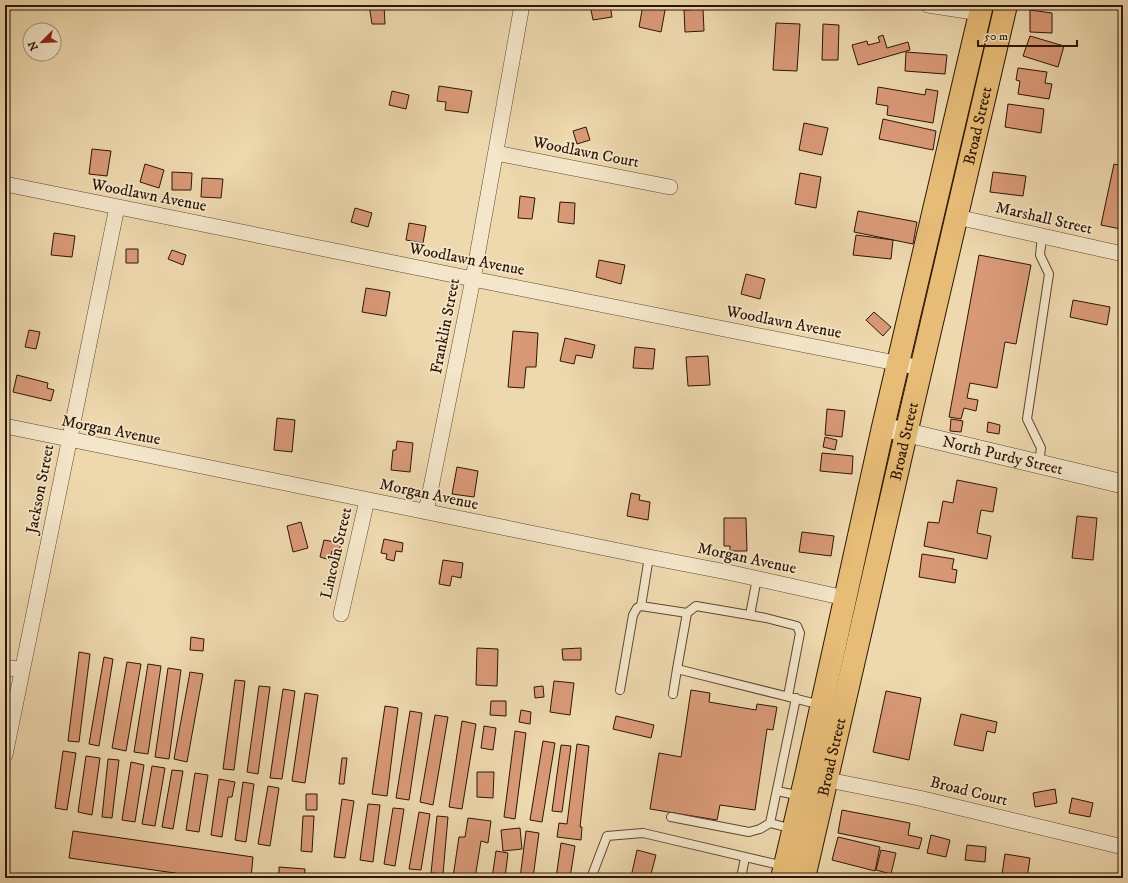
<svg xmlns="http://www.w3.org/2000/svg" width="1128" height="883" viewBox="0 0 1128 883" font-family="'IM FELL DW Pica',serif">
<rect width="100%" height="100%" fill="#eed8ae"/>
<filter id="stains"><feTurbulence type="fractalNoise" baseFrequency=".005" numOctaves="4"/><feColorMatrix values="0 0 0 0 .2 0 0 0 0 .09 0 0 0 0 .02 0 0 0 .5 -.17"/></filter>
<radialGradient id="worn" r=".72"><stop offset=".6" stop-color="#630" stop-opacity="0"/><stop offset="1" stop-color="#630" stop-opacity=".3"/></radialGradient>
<path fill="#d99977" stroke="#2d1606" d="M 369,5 L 384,5 L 385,24 L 372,24 Z
M 590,5 L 610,5 L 612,17 L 593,20 Z
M 643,5 L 666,5 L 661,32 L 639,27 Z
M 703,9 L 704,31 L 685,32 L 684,10 Z
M 1030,10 L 1052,13 L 1052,33 L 1030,32 Z
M 776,23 L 800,24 L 797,71 L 773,70 Z
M 823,24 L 839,25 L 838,60 L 822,60 Z
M 883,35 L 887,48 L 908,42 L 910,50 L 858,65 L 852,45 L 867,41 L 868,45 L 880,42 L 878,37 Z
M 1030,36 L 1064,46 L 1058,67 L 1023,56 Z
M 906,52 L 947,55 L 945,74 L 905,71 Z
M 1018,68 L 1047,72 L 1045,83 L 1052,84 L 1049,99 L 1018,94 L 1020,81 L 1016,80 Z
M 439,86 L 472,91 L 468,113 L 445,110 L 446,102 L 437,101 Z
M 878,87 L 925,95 L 926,89 L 938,91 L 933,123 L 887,115 L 888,106 L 876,104 Z
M 392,91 L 409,95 L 406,109 L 389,105 Z
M 1008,104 L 1044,109 L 1041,133 L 1005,127 Z
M 883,119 L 936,131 L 933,150 L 879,139 Z
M 804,123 L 828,128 L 822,155 L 799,150 Z
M 586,127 L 590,140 L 577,144 L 573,131 Z
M 92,149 L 111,151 L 107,176 L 89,174 Z
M 145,164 L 164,170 L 159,188 L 140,182 Z
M 1114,164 L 1123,166 L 1123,218 L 1121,229 L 1101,225 Z
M 172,172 L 192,173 L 191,190 L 172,190 Z
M 993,172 L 1026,176 L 1023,196 L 990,192 Z
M 800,173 L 821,177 L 816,208 L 795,204 Z
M 202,178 L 223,179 L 221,198 L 201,197 Z
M 520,196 L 535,198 L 532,219 L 518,218 Z
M 560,202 L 575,203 L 574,224 L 558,222 Z
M 355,208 L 372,213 L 368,227 L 351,222 Z
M 858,211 L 917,222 L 913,244 L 854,232 Z
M 5,217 L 9,218 L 6,234 L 5,234 Z
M 409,223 L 426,226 L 423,243 L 406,240 Z
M 54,233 L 75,236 L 72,257 L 51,255 Z
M 856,235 L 893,240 L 891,259 L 853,255 Z
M 126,249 L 138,249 L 138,263 L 126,263 Z
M 172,250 L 186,255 L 183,265 L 168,259 Z
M 979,255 L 1031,265 L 1016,344 L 1005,342 L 997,388 L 970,383 L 967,398 L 978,400 L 976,411 L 964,408 L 961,419 L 949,417 Z
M 599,260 L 625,265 L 621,284 L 596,277 Z
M 746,274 L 765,279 L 760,299 L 741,294 Z
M 366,288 L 390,292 L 386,316 L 362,312 Z
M 1073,300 L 1110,307 L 1107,325 L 1070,317 Z
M 874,312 L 891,327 L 883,336 L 866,320 Z
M 29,330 L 40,332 L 36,349 L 25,347 Z
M 513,331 L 538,333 L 536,367 L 526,367 L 524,388 L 508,387 Z
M 565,338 L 595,345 L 592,358 L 576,355 L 574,364 L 560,361 Z
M 635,347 L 655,349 L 653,369 L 633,368 Z
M 708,356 L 710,385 L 688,386 L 686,357 Z
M 17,375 L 48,383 L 47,388 L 54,390 L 51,401 L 13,392 Z
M 827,409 L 845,411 L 842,437 L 825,435 Z
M 277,418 L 295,420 L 292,452 L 274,450 Z
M 951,419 L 963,421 L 961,432 L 950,431 Z
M 988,422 L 1000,425 L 999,434 L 987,432 Z
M 825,437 L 837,440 L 835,450 L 823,447 Z
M 397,441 L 413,443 L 410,472 L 391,470 L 393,450 L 396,450 Z
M 822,453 L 853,456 L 852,474 L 820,471 Z
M 5,463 L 9,463 L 7,496 L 5,495 Z
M 457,467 L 478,471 L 474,497 L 452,494 Z
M 957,480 L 997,488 L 993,512 L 981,510 L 977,533 L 991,536 L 987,559 L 924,546 L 928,522 L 939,523 L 943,501 L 953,503 Z
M 631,493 L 640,495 L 639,500 L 650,502 L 648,520 L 627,516 Z
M 1077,516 L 1097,518 L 1093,560 L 1072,558 Z
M 724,518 L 746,518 L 747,551 L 730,551 L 730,546 L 724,546 Z
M 301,522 L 308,548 L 293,552 L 287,526 Z
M 802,532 L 834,536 L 831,556 L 799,552 Z
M 384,539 L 403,543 L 402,552 L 396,551 L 394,561 L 386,559 L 387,554 L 381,553 Z
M 324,540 L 341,543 L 339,552 L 332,551 L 330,560 L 320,557 Z
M 922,554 L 954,559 L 952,569 L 957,570 L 955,583 L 919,577 Z
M 443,560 L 463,563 L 461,578 L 452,576 L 450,586 L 439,584 Z
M 191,637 L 204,639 L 203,651 L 190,650 Z
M 477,648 L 498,649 L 497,686 L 476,685 Z
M 581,648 L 581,660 L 563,660 L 562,649 Z
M 79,652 L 90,654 L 79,742 L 68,741 Z
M 104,657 L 113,659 L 99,746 L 89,744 Z
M 127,662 L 141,664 L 126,751 L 112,748 Z
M 148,664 L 161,666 L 148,754 L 134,752 Z
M 168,668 L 181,670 L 169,759 L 155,757 Z
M 190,672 L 203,674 L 187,762 L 174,759 Z
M 235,680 L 245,681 L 234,770 L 223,769 Z
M 554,681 L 574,683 L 570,715 L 550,712 Z
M 259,686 L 270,687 L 258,774 L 247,772 Z
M 543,686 L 544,697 L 535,698 L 534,687 Z
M 283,689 L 295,691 L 282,779 L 270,778 Z
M 691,690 L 710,693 L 709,702 L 756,710 L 757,704 L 777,707 L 773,730 L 767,729 L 755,810 L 720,805 L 717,820 L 650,809 L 659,753 L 681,757 Z
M 886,691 L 921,698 L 909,760 L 873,752 Z
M 305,693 L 318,695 L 305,783 L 292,781 Z
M 491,701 L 506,701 L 506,716 L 490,715 Z
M 385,706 L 398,708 L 387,796 L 372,794 Z
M 521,710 L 531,712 L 530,724 L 519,722 Z
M 410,711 L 422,713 L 409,800 L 396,798 Z
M 961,714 L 997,722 L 995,733 L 987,731 L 983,751 L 954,745 Z
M 435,715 L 448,717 L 433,805 L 420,802 Z
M 616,716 L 654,725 L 651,738 L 613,729 Z
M 462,721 L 476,724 L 462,809 L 449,807 Z
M 484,726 L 496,728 L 493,750 L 481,748 Z
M 515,731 L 526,733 L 515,819 L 504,817 Z
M 543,741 L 555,743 L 542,822 L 530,820 Z
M 577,744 L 589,746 L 580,827 L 582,827 L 581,840 L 557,837 L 559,823 L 567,824 Z
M 561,745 L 571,746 L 562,812 L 552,811 Z
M 63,751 L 76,753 L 67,810 L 55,808 Z
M 86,756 L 100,758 L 92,815 L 78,812 Z
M 342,758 L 347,758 L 344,784 L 339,784 Z
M 108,759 L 119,760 L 112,818 L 102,817 Z
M 131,762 L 144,765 L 135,822 L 122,820 Z
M 152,766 L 165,768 L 155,826 L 142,824 Z
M 172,770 L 183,771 L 173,829 L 162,827 Z
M 477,772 L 494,772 L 493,798 L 477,797 Z
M 195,773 L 208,775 L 199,832 L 186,830 Z
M 219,779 L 235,782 L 232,797 L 228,797 L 222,837 L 211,835 Z
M 243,782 L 254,784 L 246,842 L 235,840 Z
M 268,786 L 279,788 L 270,846 L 258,844 Z
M 1055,789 L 1057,803 L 1035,807 L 1033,793 Z
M 306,794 L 317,794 L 317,810 L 306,810 Z
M 1072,798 L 1093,803 L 1090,817 L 1069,813 Z
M 342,799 L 354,801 L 345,858 L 334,857 Z
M 368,804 L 380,805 L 373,862 L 360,860 Z
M 393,808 L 404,809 L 395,866 L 384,864 Z
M 842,810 L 910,823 L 908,835 L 922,838 L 919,849 L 838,833 Z
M 419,812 L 430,814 L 421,870 L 409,869 Z
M 303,816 L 314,816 L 312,852 L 301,851 Z
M 437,816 L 448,817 L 443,874 L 431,873 Z
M 468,818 L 491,821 L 488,843 L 481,841 L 475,878 L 453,877 L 459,837 L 465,837 Z
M 520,828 L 522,849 L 503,851 L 501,830 Z
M 73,831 L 253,857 L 251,878 L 210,878 L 69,858 Z
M 526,831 L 539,833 L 533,878 L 520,878 Z
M 931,835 L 950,840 L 946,857 L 927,853 Z
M 838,837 L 880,847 L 875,871 L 832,860 Z
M 561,843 L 575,846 L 570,878 L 556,878 Z
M 967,845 L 986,847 L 985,862 L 965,860 Z
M 637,850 L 656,855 L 650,878 L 636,878 L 631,877 Z
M 881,850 L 896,853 L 891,874 L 876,870 Z
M 496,851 L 508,853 L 505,878 L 492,878 Z
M 1005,854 L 1030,858 L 1027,878 L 1002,874 Z
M 279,867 L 305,869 L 304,878 L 279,878 Z
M 854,874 L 883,878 L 854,878 Z"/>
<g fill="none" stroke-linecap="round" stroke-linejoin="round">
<g stroke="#5d4630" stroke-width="10">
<path id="service" d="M 1039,464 L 1041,448 L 1027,419 L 1049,274 L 1040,255 L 1042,236
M 641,606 L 649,557
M 687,613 L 696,606 L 766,618 L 797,626 L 800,633 L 788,696
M 750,615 L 757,578
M 620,690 L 633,615 L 637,608 L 641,606 L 687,613 L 677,669 L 821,705
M 673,694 L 677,669
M 777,791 L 801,796
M 671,817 L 749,832 L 760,829 L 770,823 L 796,698
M 770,823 L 793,829
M 591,878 L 607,836 L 643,833 L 784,866
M 741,878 L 745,858"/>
</g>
<g stroke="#5d4630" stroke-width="16">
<path id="minor" d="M 928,5 L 980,13
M 496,153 L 670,187
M 5,184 L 473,279 L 921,368
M 957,217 L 1123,254
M 5,426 L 649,557 L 732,573 L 845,598
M 426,512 L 473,279 L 522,5
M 341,614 L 367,500
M 5,667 L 22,670
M 5,755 L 117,207
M 818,778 L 919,798 L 1123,847"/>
</g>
<g stroke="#5d4630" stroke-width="20">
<g id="tertiary">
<path id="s1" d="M 883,427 L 1123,484"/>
</g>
</g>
<g stroke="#2d1606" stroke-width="24">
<g id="primary">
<path d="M 782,878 L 806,776 L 883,427 L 982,5"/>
<path id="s2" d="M 804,878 L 911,412 L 1006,5"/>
</g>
</g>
<use href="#service" stroke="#f4e6ca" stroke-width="8"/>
<use href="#minor" stroke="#f4e6ca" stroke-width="15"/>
<use href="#tertiary" stroke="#f4e6ca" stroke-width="19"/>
<use href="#primary" stroke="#e7bc77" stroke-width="22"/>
</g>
<g text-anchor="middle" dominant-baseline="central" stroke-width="3.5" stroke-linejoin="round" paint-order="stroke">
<g font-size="16" fill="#2d1606" stroke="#f4e6ca">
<text stroke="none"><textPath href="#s2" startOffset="772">Broad Street</textPath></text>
<text transform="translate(586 152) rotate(11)">Woodlawn Court</text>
<text transform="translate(149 195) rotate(11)">Woodlawn Avenue</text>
<text transform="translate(1044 218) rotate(13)">Marshall Street</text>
<text transform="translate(467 259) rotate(11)">Woodlawn Avenue</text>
<text transform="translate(784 322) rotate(11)">Woodlawn Avenue</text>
<text transform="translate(445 326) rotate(-79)">Franklin Street</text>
<text transform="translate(111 430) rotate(11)">Morgan Avenue</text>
<text stroke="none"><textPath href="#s2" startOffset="448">Broad Street</textPath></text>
<text stroke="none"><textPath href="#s1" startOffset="123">North Purdy Street</textPath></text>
<text transform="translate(40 489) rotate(-79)">Jackson Street</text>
<text transform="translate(429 494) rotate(12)">Morgan Avenue</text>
<text transform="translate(336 553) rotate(-77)">Lincoln Street</text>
<text transform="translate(747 558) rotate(12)">Morgan Avenue</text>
<text stroke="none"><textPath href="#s2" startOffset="124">Broad Street</textPath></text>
<text transform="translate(969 791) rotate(14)">Broad Court</text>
</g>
</g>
<rect width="1128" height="883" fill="none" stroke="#eed8ae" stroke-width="20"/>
<rect x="6" y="6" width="1116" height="871" fill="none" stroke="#2d1606" stroke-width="2"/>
<rect x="10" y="10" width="1108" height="863" fill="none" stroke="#2d1606"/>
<g transform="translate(42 42) rotate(246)"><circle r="19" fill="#f4e6ca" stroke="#a4937c"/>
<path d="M0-3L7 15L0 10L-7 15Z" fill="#8f2418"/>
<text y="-6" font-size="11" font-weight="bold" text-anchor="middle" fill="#2d1606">N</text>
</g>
<path d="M978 40v6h99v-6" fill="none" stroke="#2d1606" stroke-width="2"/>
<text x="984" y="40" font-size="12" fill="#2d1606" stroke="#f4e6ca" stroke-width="3" paint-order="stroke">50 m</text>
<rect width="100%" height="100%" filter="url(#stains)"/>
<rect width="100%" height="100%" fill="url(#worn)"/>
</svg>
